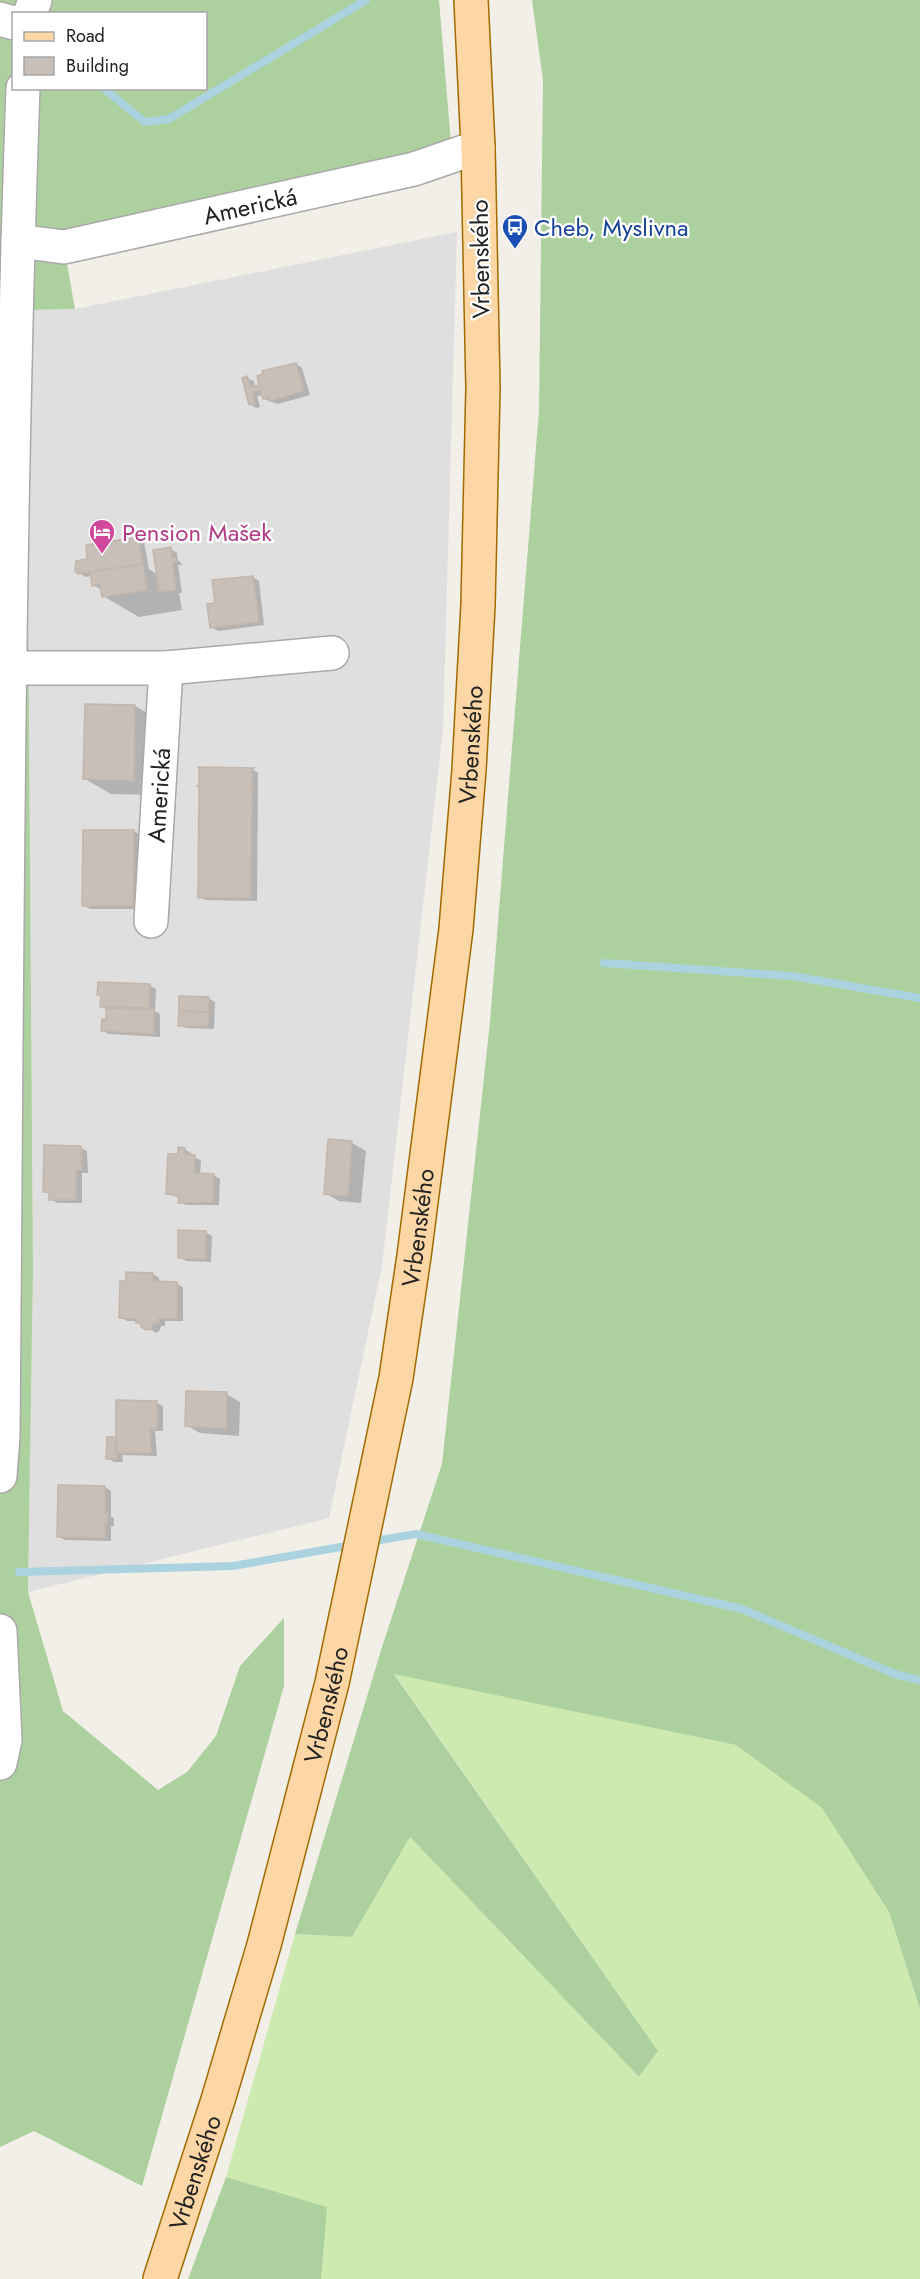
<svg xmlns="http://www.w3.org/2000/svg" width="920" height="2279" viewBox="0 0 920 2279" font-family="Jost,sans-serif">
<rect width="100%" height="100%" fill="#f2efe9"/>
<path fill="#e0dfdf" d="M 457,232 L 443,730 L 382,1266 L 329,1518 L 28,1592 L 33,1269 L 26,310 L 75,309 Z"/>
<path fill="#cdebb0" d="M 394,1673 L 736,1745 L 822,1807 L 889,1912 L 920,2009 L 920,2279 L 321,2279 L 326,2207 L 226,2177 L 295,1934 L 352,1937 L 410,1837 L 639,2077 L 658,2051 Z"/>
<path fill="#add19e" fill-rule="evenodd" d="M 0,0 L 439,0 L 451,143 L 63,241 L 75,309 L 26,310 L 33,1269 L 28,1592 L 63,1711 L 158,1790 L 187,1772 L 216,1736 L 240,1666 L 284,1618 L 284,1686 L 142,2186 L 34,2131 L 0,2147 ZM 14,14 L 206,14 L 206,88 L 14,88 Z
M 532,0 L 920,0 L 920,2009 L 889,1912 L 822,1808 L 736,1745 L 394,1674 L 658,2051 L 639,2077 L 410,1837 L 352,1937 L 295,1934 L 382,1647 L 442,1464 L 490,1022 L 539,410 L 543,80 Z
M 226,2177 L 327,2207 L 321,2279 L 188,2279 Z"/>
<path fill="#0003" d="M 296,364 L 302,368 L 310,395 L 278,404 L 264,399 L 263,395 L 257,396 L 260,407 L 256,408 L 250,404 L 247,378 L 254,381 L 255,388 Z
M 138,538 L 144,542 L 149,569 L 158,575 L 171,549 L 177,553 L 178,560 L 183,565 L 178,565 L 182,593 L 179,593 L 182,610 L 139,617 L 103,596 L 102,590 L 93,585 L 92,576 L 86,577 L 79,573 L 75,566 L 78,561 L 89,560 Z
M 253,577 L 259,581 L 264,625 L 218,631 L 211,627 L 217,605 Z
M 86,705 L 135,706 L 162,721 L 160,795 L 111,794 L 85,779 Z
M 252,769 L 258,773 L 257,901 L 206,900 L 200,897 Z
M 84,831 L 134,831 L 140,835 L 139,909 L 90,909 L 83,905 Z
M 149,985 L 156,989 L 155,1011 L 160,1014 L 160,1037 L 109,1034 L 103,1031 L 107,1021 L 108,1010 L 102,1007 L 103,997 L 98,994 Z
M 208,998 L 215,1002 L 214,1029 L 186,1028 L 180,1025 Z
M 352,1143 L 366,1151 L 361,1203 L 339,1201 L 325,1193 Z
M 80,1147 L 87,1151 L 88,1173 L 82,1173 L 82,1203 L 57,1203 L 51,1199 L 51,1194 L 45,1191 Z
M 184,1149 L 191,1153 L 191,1156 L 201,1160 L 200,1175 L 213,1175 L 220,1179 L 219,1205 L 186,1205 L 180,1202 L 180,1198 L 168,1194 L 179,1156 Z
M 205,1232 L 212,1236 L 211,1262 L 186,1261 L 180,1257 Z
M 153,1274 L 159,1278 L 159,1283 L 176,1283 L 183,1287 L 183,1321 L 165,1321 L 165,1326 L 161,1326 L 160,1330 L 156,1333 L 137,1321 L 127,1321 L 121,1317 Z
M 226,1394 L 240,1402 L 239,1436 L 200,1433 L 186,1425 Z
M 157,1403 L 163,1406 L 163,1431 L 155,1431 L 157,1456 L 122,1455 L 123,1462 L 114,1462 L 108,1458 L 117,1439 Z
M 105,1487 L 111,1491 L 111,1517 L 114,1518 L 114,1526 L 111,1526 L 111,1541 L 65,1540 L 59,1537 Z"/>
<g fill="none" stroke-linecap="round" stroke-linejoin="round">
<path stroke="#aad3df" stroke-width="8" d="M 103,88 L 145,122 L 169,119 L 366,0
M 604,963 L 792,976 L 920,998
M 368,1542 L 416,1534 L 742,1609 L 895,1674 L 920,1680
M 19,1572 L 233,1566 L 352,1545"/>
</g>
<path fill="#c7bfb8" stroke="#c4b6ab" stroke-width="1.5" d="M 296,363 L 304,391 L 270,401 L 269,398 L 263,399 L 260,390 L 252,393 L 255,404 L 249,405 L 242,378 L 247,376 L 250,387 L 259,385 L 257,376 L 263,374 L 262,371 Z
M 138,537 L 143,564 L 78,574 L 75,571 L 76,561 L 87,559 L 86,545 Z
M 171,547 L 172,558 L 176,557 L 177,562 L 173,562 L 176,590 L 159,592 L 153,550 Z
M 143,564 L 147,590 L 102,597 L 100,584 L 92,586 L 90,572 Z
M 253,576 L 259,622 L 210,628 L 207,604 L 215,603 L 212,580 Z
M 85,704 L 135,705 L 134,781 L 83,779 Z
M 198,767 L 254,768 L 252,770 L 252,784 L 254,786 L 252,786 L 251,898 L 198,898 L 199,786 L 197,786 L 199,784 L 199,769 Z
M 83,830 L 134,830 L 133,906 L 82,906 Z
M 98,982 L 150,984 L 149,1008 L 100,1007 L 101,995 L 97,995 Z
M 179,996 L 209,997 L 209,1012 L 179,1011 Z
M 106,1008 L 154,1009 L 154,1034 L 101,1031 L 102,1019 L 106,1019 Z
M 179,1011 L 209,1012 L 208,1026 L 178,1026 Z
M 328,1139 L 352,1141 L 348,1196 L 324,1194 Z
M 44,1145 L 81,1146 L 82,1170 L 76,1171 L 76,1200 L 49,1200 L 49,1192 L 43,1192 Z
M 178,1147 L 185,1148 L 184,1154 L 195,1155 L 194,1173 L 214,1174 L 213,1202 L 178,1203 L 179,1195 L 166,1194 L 168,1154 L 178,1154 Z
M 178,1230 L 206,1231 L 205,1259 L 178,1258 Z
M 126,1272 L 153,1273 L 153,1281 L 177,1282 L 177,1319 L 159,1318 L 159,1323 L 154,1323 L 151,1329 L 147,1330 L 141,1327 L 140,1323 L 136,1323 L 136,1319 L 119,1318 L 120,1281 L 126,1281 Z
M 186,1391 L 227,1392 L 226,1429 L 185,1426 Z
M 116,1400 L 157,1401 L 157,1429 L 150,1429 L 151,1453 L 116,1453 Z
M 107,1437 L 116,1437 L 117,1459 L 106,1459 Z
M 58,1485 L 105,1486 L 105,1513 L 108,1513 L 108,1523 L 105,1523 L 105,1538 L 57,1537 Z"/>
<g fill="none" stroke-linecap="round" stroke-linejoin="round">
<g stroke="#a9a9a9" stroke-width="36">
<g id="minor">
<path d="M 30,14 L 35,0"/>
<path d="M 0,19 L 14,23"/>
<path id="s1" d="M 18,241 L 64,247 L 414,169 L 478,147"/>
<path d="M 10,668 L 166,668 L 332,653"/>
<path id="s2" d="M 151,921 L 166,668"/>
<path d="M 0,1476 L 3,1436 C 7,987 7,537 23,88"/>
<path d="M 0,1631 L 5,1740 L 0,1763"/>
</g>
</g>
<g stroke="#a06b00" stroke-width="36">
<g id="major">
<path id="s3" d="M 160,2279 L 218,2100 L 264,1945 L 332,1683 L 396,1378 L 414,1256 L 456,929 L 469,770 L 478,605 L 483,388 L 478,147 L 471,0"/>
</g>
</g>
<use href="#minor" stroke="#fff" stroke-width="33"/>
<use href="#major" stroke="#fcd6a4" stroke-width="33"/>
</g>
<defs>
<g id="bus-pin" transform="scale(1.35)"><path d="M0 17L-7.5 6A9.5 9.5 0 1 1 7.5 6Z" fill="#1a4fb4" stroke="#fff"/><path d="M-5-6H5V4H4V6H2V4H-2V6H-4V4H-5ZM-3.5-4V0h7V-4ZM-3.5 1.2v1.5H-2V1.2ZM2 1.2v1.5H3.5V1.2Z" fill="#fff"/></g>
<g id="hotel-pin" transform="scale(1.35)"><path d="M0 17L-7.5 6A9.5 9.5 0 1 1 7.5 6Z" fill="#d1479c" stroke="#fff"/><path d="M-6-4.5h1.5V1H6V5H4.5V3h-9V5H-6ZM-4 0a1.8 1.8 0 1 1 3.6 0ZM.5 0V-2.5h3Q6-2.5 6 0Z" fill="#fff"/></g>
</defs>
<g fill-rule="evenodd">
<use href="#bus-pin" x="515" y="227"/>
<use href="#hotel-pin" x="102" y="532"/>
</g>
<g text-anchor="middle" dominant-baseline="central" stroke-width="4.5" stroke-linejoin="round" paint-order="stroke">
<g font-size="24" fill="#222" stroke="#fff">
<text stroke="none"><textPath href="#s1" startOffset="237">Americká</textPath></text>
<text transform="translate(480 259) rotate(-91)">Vrbenského</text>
<text stroke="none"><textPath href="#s3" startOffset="1570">Vrbenského</textPath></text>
<text stroke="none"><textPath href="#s2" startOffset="126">Americká</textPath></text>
<text stroke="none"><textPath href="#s3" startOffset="1084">Vrbenského</textPath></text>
<text stroke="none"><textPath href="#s3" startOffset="598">Vrbenského</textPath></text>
<text stroke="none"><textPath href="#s3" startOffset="112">Vrbenského</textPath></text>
</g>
<g font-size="24" fill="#164399" stroke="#fff" text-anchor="start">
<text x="534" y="227">Cheb, Myslivna</text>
</g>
<g font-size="24" fill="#b23c85" stroke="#fff" text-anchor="start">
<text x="122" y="532">Pension Mašek</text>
</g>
</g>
<rect x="12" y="12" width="195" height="78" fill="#ffffff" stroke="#a7a7a7" stroke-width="1.5"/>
<rect x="24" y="32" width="30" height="9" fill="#fcd6a4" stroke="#a7a7a7" stroke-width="1.5"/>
<text x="66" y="42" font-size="18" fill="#222222">Road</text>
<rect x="24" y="57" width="30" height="18" fill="#c7bfb8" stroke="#a7a7a7" stroke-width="1.5"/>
<text x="66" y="72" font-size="18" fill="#222222">Building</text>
</svg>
